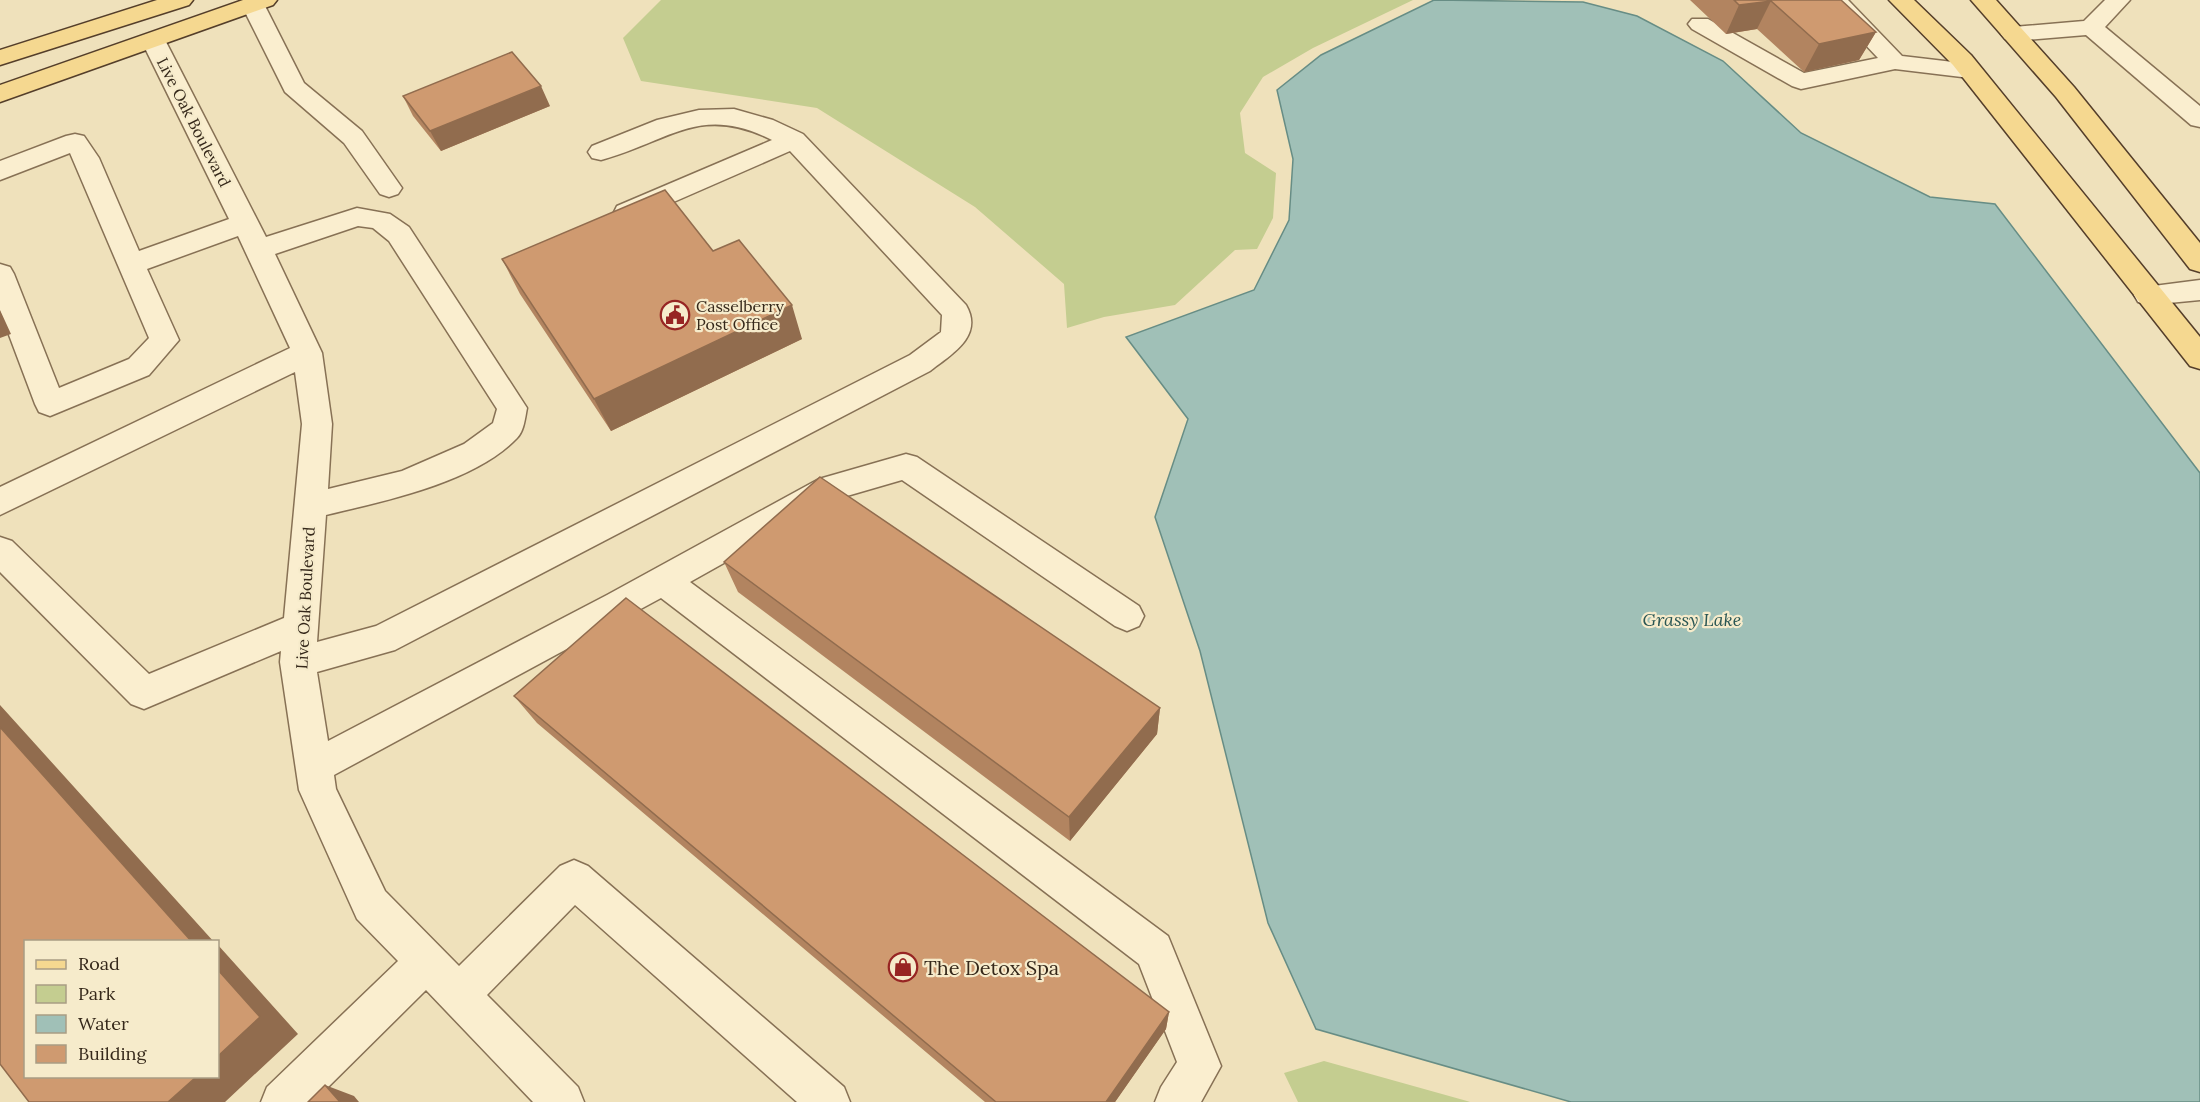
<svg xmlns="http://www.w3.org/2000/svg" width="2200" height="1102" viewBox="0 0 2200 1102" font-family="Lora,serif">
<rect width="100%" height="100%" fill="#efe1bb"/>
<path fill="#c4cd90" d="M 661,0 L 1413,0 L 1313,48 L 1263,77 L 1240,113 L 1245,153 L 1276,173 L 1273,218 L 1257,249 L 1235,250 L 1175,305 L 1104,317 L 1067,328 L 1064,284 L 975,207 L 817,108 L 641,81 L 623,38 Z
M 1324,1061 L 1467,1101 L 1470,1102 L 1298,1102 L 1284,1073 Z"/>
<path fill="#a0c0b7" stroke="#678d85" stroke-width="1.5" d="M 1434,0 L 1583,2 L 1637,16 L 1723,61 L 1801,133 L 1930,197 L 1995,204 L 2200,473 L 2200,1102 L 1571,1102 L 1316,1029 L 1268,923 L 1200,651 L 1155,517 L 1188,419 L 1126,337 L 1254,290 L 1289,220 L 1293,159 L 1277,90 L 1321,55 Z"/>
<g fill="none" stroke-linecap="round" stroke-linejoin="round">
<g stroke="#877155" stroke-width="3">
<path id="minor" d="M 244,0 L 262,0 L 304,83 L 362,131 L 402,188 L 398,194 L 389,197 L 380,194 L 344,143 L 285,92 L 241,4 Z
M 1823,0 L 1848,0 L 1902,56 L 1970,64 L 1979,66 L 1982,71 L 1979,76 L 1970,78 L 1895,69 L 1801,89 L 1792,86 L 1692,29 L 1688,24 L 1692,19 L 1708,19 L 1804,73 L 1878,58 Z
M 2105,0 L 2130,0 L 2105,27 L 2200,106 L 2200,127 L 2191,125 L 2086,35 L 2013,41 L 2005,39 L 2001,34 L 2005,29 L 2013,27 L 2084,21 Z
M 153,33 L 161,35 L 165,40 L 266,237 L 357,208 L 390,214 L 409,227 L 527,408 C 525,418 524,431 517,438 C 474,483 384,501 326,515 L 317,642 L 376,626 L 910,355 L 941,332 L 942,315 L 790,151 L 637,218 L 627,221 L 617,218 L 614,212 L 617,206 L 772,140 C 699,103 669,142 601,160 L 592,158 L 588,152 L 592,146 L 657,120 L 699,110 L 734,109 L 773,120 L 803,134 L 966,305 C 984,336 952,354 930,371 L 395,650 L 317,672 L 328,741 L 607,595 L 819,479 L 906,454 L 917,457 L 1139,606 L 1144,616 L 1139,626 L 1127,631 L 1115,626 L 902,480 L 840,498 L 690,582 L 1168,936 L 1221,1066 L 1201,1102 L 1155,1102 L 1161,1087 L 1177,1062 L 1139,964 L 661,598 L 334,775 L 336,789 L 385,891 L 459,966 L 560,866 L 574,860 L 588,866 L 844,1087 L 850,1102 L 797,1102 L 575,905 L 487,995 L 578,1087 L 584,1102 L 533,1102 L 426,990 L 313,1102 L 261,1102 L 267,1087 L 398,961 L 357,919 L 299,790 L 280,662 L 281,651 L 144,709 L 131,704 L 0,572 L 0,537 L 12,541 L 149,674 L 284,618 L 302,424 L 295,372 L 0,515 L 0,487 L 290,348 L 238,236 L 147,269 L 179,340 L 149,375 L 50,416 L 39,412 L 35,404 L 0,311 L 0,264 L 10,267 L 14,274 L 59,388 L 129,359 L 149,338 L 70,153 L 0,180 L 0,161 L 66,136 L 75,134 L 84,136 L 99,158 L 139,251 L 229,219 L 141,40 L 145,35 ZM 358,226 L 373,228 L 389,241 L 497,409 L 493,423 L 464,444 L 402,471 L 328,489 L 332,424 L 322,353 L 275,254 Z
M 2200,280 L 2200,300 L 2148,305 L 2138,302 L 2134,295 L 2138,288 Z"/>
</g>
<g stroke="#543e2a" stroke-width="3">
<path id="major" d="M 157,0 L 193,0 L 189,5 L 0,65 L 0,50 Z
M 243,0 L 277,0 L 273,5 L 0,102 L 0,85 Z
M 1889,0 L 1914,0 L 1971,55 L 2200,337 L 2200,369 L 2190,366 L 1953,65 Z
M 1971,0 L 1996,0 L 2074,87 L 2200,243 L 2200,272 L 2190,269 L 2056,97 Z"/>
</g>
<use href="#minor" fill="#faeecf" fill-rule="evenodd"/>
<use href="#major" fill="#f5d890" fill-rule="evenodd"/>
</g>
<path fill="#b28460" d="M 1690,0 L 1841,0 L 1876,32 L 1859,60 L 1804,72 L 1757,29 L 1726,34 Z
M 403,96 L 550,106 L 441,151 L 413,116 Z
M 713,251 L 802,339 L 611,431 L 520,294 L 502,259 Z
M 724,562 L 1160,708 L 1157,734 L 1070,841 L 738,592 Z
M 514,696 L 1169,1012 L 1166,1029 L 1115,1102 L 985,1102 L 537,723 Z"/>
<path fill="#916c4e" d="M 1771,1 L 1757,29 L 1726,34 L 1739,5 Z
M 1876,32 L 1859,60 L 1804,72 L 1819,44 Z
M 541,86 L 550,106 L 441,151 L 430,131 Z
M 792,305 L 802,339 L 611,431 L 594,399 Z
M 0,310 L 11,334 L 0,338 Z
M 0,705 L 214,942 L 192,942 L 0,727 Z
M 1160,708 L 1157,734 L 1070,841 L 1069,817 Z
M 218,945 L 298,1034 L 225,1102 L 168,1102 L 196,1077 L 218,1077 Z
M 1169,1012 L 1166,1029 L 1115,1102 L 1106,1102 Z
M 325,1085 L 354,1096 L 359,1102 L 340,1102 Z"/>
<path fill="#cf9a70" stroke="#916c4e" stroke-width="1.5" d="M 1734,0 L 1841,0 L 1876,32 L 1819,44 L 1771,1 L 1739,5 Z
M 512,52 L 541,86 L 430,131 L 403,96 Z
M 665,190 L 713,251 L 739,240 L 792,305 L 594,399 L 502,259 Z
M 820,477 L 1160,708 L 1069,817 L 724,562 Z
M 626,598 L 1169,1012 L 1106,1102 L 996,1102 L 514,696 Z
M 0,727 L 192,942 L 26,942 L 26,1077 L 196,1077 L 168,1102 L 29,1102 L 0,1064 Z
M 218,970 L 260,1017 L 218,1056 Z
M 325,1085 L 340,1102 L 308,1102 Z"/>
<defs>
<g id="civic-ring" transform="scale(1.5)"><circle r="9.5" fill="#f6ebcb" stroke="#972523" stroke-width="1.5"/><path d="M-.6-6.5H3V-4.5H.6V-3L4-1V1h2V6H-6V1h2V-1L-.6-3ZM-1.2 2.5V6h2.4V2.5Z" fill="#972523"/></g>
<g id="shop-ring" transform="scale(1.5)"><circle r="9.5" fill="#f6ebcb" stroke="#972523" stroke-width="1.5"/><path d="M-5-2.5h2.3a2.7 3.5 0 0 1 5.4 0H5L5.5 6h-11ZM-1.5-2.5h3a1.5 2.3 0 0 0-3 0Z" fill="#972523"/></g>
</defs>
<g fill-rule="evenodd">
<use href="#civic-ring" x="675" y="315"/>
<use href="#shop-ring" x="903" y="967"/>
</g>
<g text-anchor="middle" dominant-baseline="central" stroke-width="4.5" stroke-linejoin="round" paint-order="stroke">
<g font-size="16" fill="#35281a" stroke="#f6ebcb">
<text transform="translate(194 122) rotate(63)">Live Oak Boulevard</text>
<text transform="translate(305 598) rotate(-87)">Live Oak Boulevard</text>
</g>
<g font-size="16" fill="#35281a" stroke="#f6ebcb" text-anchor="start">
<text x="696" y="306">Casselberry<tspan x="696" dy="18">Post Office</tspan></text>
</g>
<g font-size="18" font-style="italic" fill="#295654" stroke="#f6ebcb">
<text x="1692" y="619">Grassy Lake</text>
</g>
<g font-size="20" fill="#35281a" stroke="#f6ebcb" text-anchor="start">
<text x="924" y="967">The Detox Spa</text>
</g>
</g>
<rect x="24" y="940" width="195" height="138" fill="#f6ebcb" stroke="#a99d84" stroke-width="1.5"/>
<rect x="36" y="960" width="30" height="9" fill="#f5d890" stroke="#a99d84" stroke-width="1.5"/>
<text x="78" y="970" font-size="18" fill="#35281a">Road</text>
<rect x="36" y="985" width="30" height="18" fill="#c4cd90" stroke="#a99d84" stroke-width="1.5"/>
<text x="78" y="1000" font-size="18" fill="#35281a">Park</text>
<rect x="36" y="1015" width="30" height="18" fill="#a0c0b7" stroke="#a99d84" stroke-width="1.5"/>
<text x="78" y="1030" font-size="18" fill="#35281a">Water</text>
<rect x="36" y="1045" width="30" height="18" fill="#cf9a70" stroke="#a99d84" stroke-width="1.5"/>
<text x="78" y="1060" font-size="18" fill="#35281a">Building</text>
</svg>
